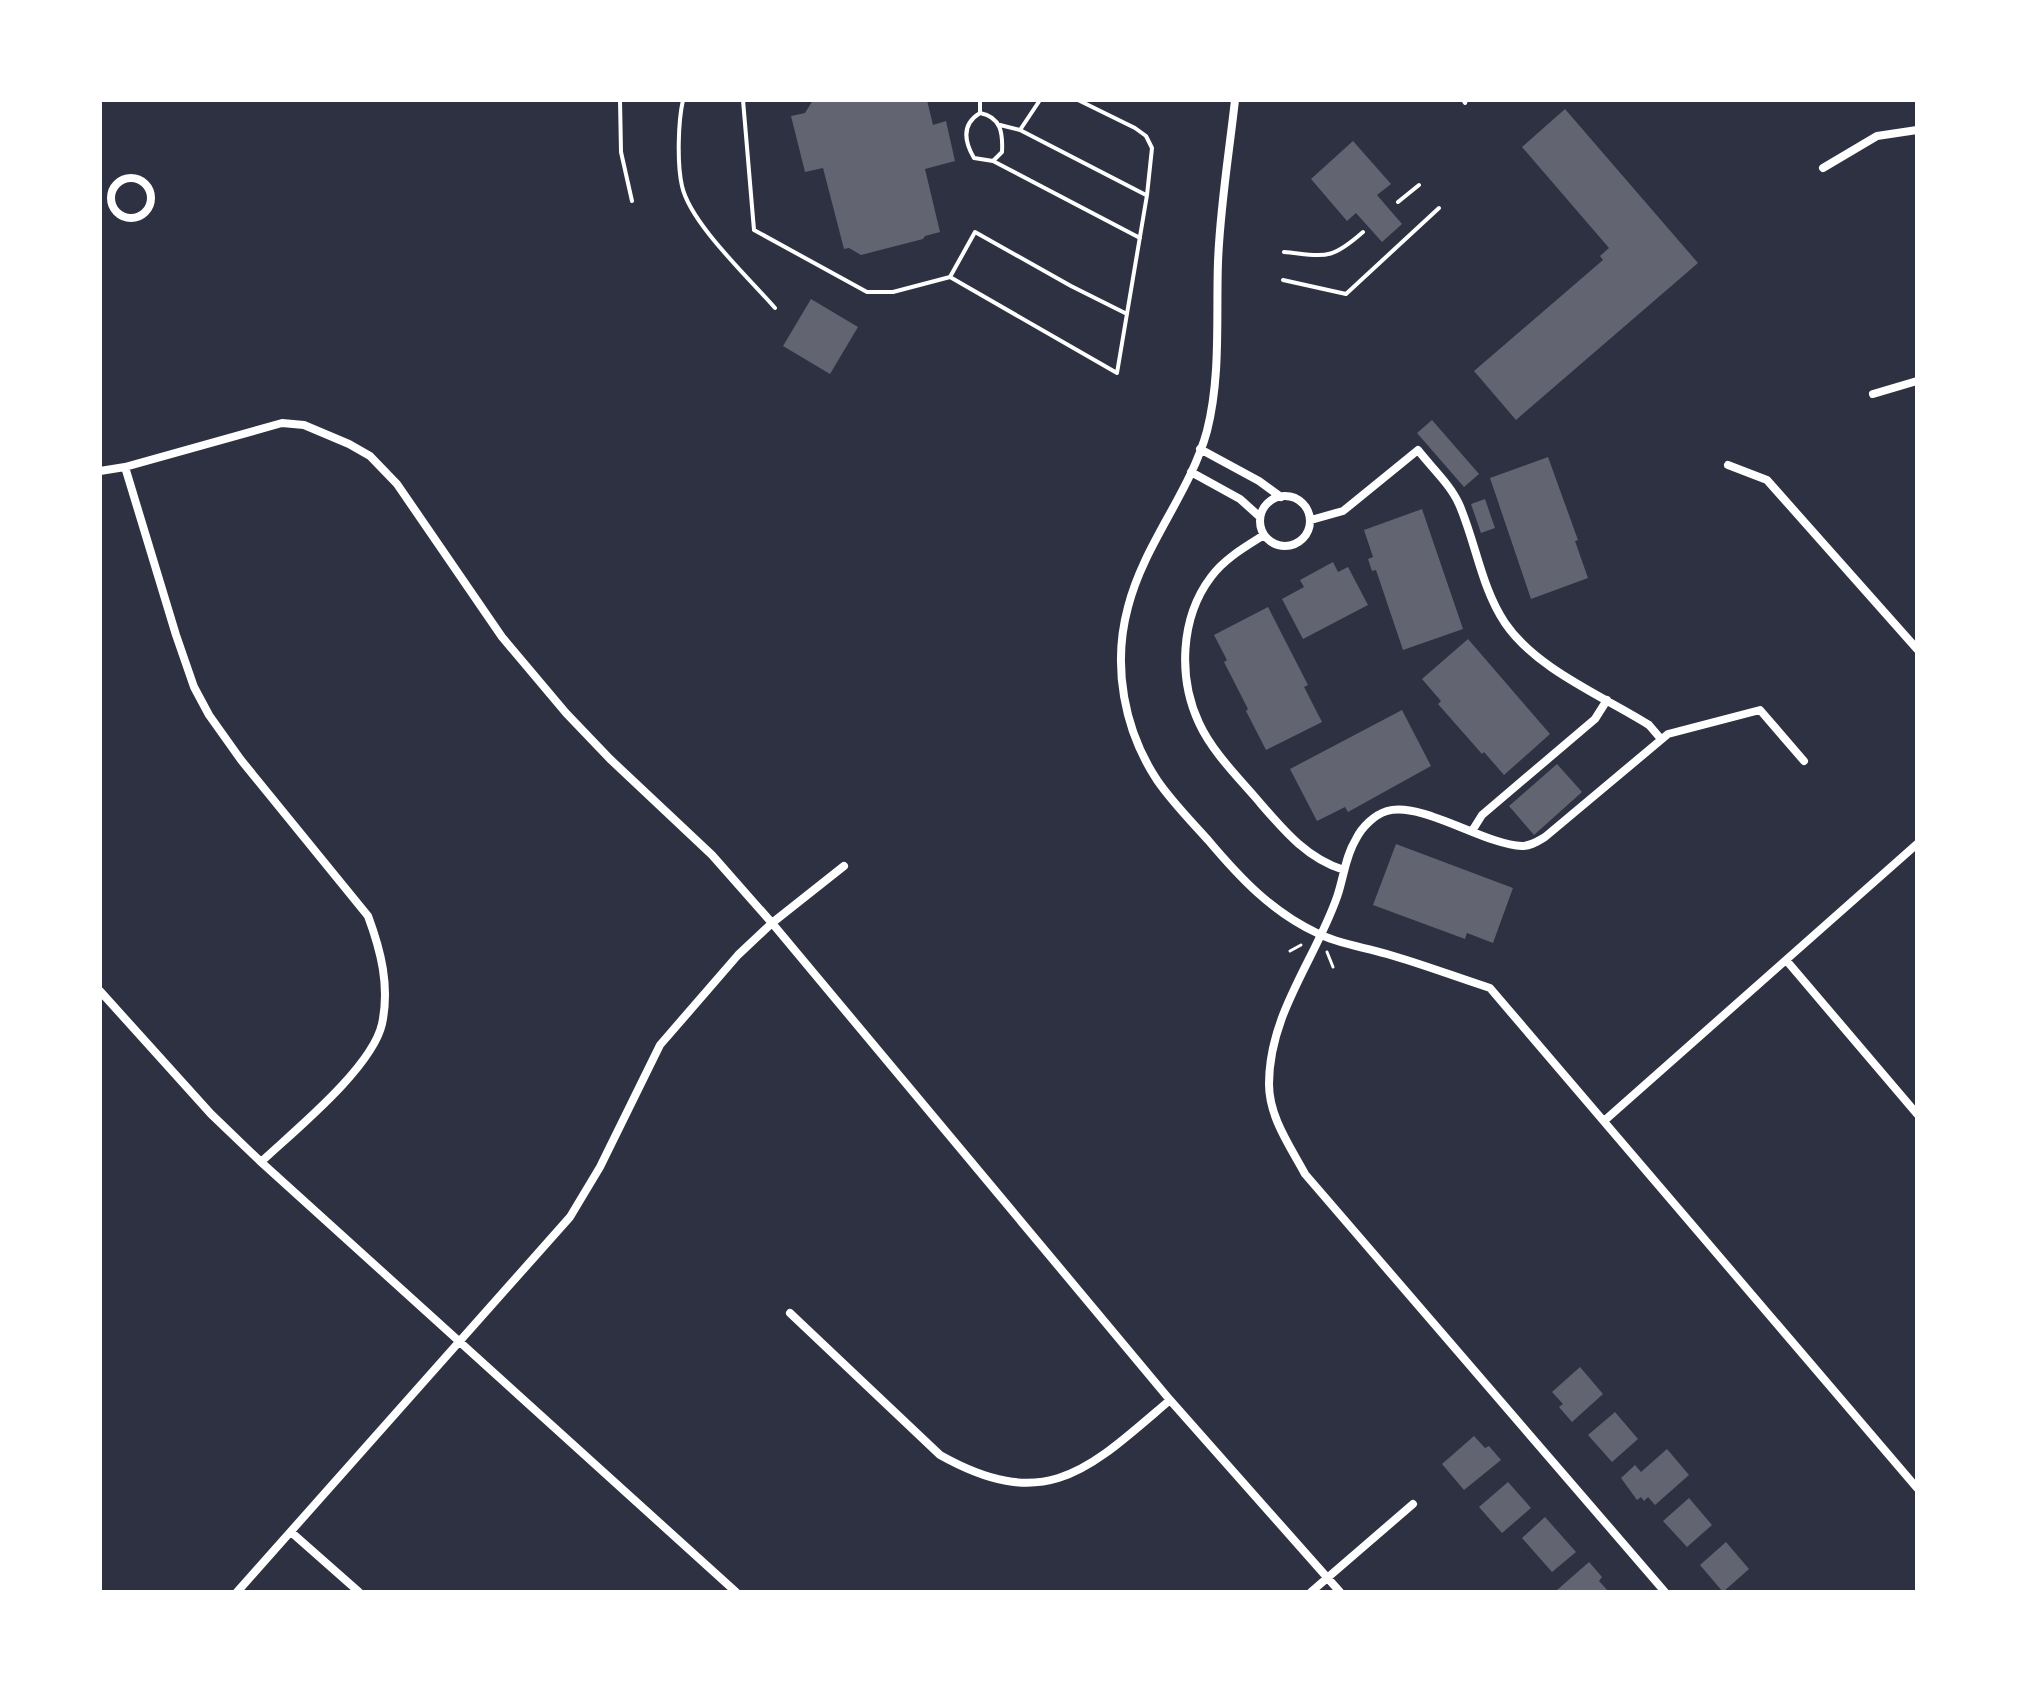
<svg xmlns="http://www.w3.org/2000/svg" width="2017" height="1692" viewBox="0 0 2017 1692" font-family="'Archivo Narrow',sans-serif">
<rect width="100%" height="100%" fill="#2d3142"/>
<path fill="#626471" d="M 813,100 L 927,100 L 933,125 L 946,121 L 955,161 L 925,169 L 940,232 L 925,236 L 923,239 L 861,255 L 849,248 L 844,249 L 823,168 L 805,172 L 791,116 L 805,113 Z
M 1565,109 L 1698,263 L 1516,420 L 1474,371 L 1603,260 L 1600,256 L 1609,248 L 1522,147 Z
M 1353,141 L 1391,184 L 1377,195 L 1402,224 L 1382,242 L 1356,213 L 1347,221 L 1311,179 Z
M 811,299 L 858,327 L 830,374 L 783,346 Z
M 1432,420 L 1479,474 L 1464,487 L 1417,433 Z
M 1548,457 L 1578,540 L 1575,541 L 1588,578 L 1531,599 L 1490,478 Z
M 1485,499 L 1495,528 L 1481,533 L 1471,504 Z
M 1422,509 L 1463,629 L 1403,650 L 1376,570 L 1372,571 L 1368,559 L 1373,557 L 1364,530 Z
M 1333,562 L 1338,572 L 1348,567 L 1368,605 L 1303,639 L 1282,599 L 1304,587 L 1300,580 Z
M 1268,607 L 1308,685 L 1304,687 L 1322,722 L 1266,750 L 1246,711 L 1248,709 L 1224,662 L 1227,660 L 1214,635 Z
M 1468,639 L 1550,734 L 1504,775 L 1484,752 L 1482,754 L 1438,704 L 1441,701 L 1422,679 Z
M 1402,710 L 1431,766 L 1348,812 L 1345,807 L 1317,821 L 1290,769 Z
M 1557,764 L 1582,792 L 1534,835 L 1509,806 Z
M 1396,844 L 1513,888 L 1493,943 L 1467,933 L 1465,939 L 1373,905 Z
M 1580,1367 L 1603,1394 L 1572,1422 L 1559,1407 L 1563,1404 L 1552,1392 Z
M 1615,1412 L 1638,1439 L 1612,1462 L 1588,1435 Z
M 1474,1436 L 1485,1448 L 1489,1446 L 1501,1460 L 1464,1490 L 1442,1464 Z
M 1667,1449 L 1689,1475 L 1655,1505 L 1648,1497 L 1644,1501 L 1641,1497 L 1637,1500 L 1621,1478 L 1635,1465 L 1641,1472 Z
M 1508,1482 L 1531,1508 L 1502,1533 L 1479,1507 Z
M 1689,1498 L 1712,1525 L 1687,1547 L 1663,1521 Z
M 1545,1517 L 1576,1552 L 1552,1572 L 1522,1538 Z
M 1726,1542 L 1749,1569 L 1723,1592 L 1700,1565 Z
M 1589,1562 L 1602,1577 L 1599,1581 L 1609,1592 L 1559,1592 L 1557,1590 Z"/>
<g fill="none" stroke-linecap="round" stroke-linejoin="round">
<path stroke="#fff" stroke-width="3" d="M 1290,951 L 1301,945
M 1327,952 L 1333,967"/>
<path stroke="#fff" stroke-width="4" d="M 620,100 L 621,152 L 632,201
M 683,100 C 678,122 677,164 682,186 C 690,223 749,278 775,308
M 743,100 L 754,230 L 867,292 L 893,292 L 950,277 L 1117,373 L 1147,195 L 1152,148 L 1146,136 L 1135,128 L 1078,100
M 1463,100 L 1465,103 L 1466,100
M 980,113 C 1001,117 1003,133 1002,152 L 993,161 L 974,158 C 964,141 962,124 980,113 Z
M 980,113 L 980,100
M 1000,125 L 1020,130 L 1040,100
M 1020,130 L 1146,195
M 993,161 L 1140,238
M 1398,202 L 1419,185
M 1284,252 C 1326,256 1330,261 1363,232
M 950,277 L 975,232 L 1071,286 L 1127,314
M 1283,280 L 1346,294 L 1439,208"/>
<path stroke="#fff" stroke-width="8" d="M 1235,100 C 1229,154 1220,208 1218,262 C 1216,318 1221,376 1207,431 C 1190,493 1144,544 1128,607 C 1112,666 1124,730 1157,780 C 1172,802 1191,821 1208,840 C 1240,878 1272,912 1317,933 C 1338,944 1364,947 1387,954 C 1422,964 1456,977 1490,988 L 1917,1488
M 1823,168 L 1877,136 L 1917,130
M111 198a20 20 0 1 1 40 0a20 20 0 1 1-40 0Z
M 1873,394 L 1917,381
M 1200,449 L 1259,481 L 1281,497
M 1728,465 L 1767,480 L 1917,649
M 125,467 L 176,635 L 194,687 L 209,715 L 241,760 L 368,916 C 381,951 390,986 382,1024 C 372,1068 294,1131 261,1162
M 100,471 L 125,467 L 282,423 L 304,425 L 349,444 L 370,456 L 397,484 L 502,637 L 566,713 L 610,759 L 712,855 L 772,923 L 1170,1400 L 1340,1592
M 1191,472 L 1240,499 L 1260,517
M1260 521a25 25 0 1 1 50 0a25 25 0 1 1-50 0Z
M 1311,520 L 1343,511 L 1418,450 C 1431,467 1450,484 1459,504 C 1476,543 1481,587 1505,623 C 1536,669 1603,696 1649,725 L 1661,739
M 1264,535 C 1245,547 1224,559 1211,577 C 1180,618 1178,678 1199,723 C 1212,751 1235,774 1255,797 C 1281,827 1305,858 1344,870
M 1472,831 L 1482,815 L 1595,719 L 1607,700
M 1786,960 L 1917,1114
M 100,991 L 211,1114 L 261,1162 L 736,1592
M 1604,1121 L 1917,844
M 790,1313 L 940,1455 C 1047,1515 1089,1469 1170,1400
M 291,1532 L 359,1592
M 237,1592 L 570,1217 L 600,1167 L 660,1045 L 738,955 L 772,923 L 844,866
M 1311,1592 L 1413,1504
M 1665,1592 L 1305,1174 C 1290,1146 1269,1117 1269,1084 C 1269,1014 1315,960 1337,897 C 1344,877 1345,857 1356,839 C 1362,827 1374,815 1387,811 C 1422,801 1485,845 1522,846 C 1531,846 1538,841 1545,837 L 1668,734 L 1760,710 L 1804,761"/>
</g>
<rect width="2017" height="1692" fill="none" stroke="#ffffff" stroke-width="204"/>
</svg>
